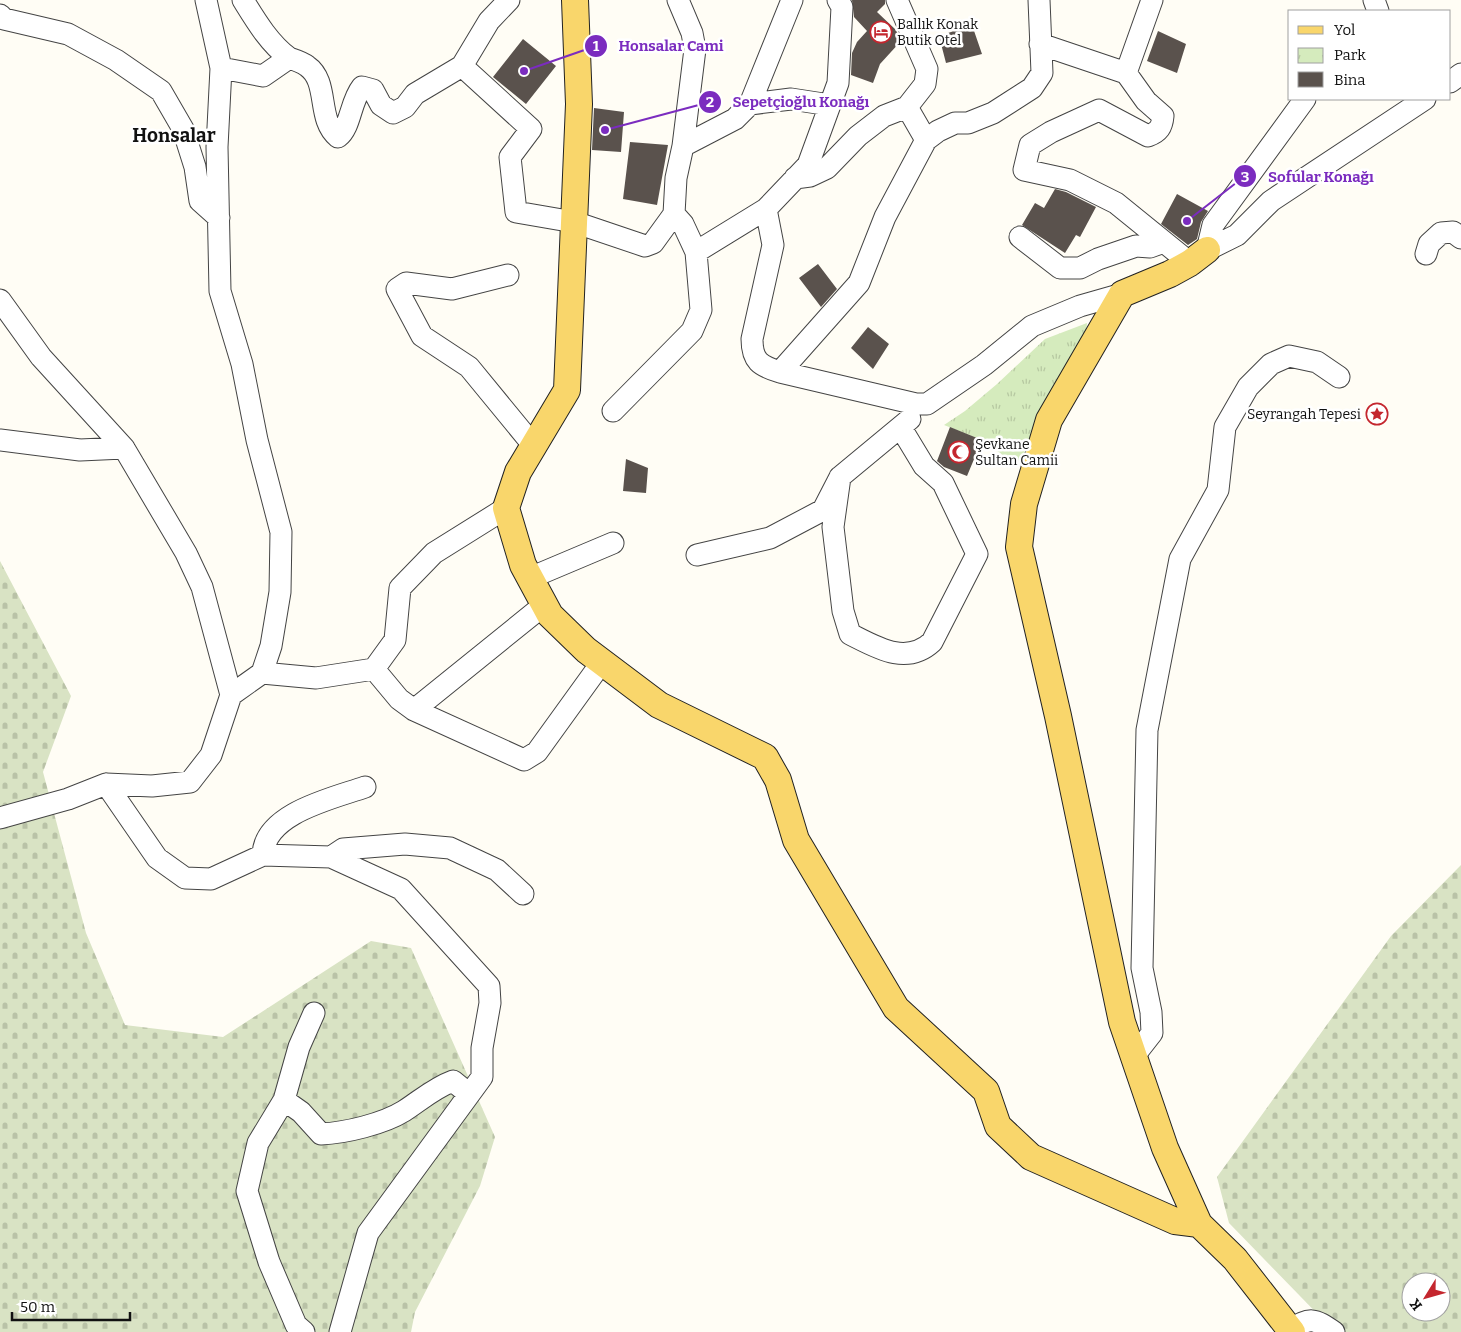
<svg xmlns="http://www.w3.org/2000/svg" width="1461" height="1332" viewBox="0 0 1461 1332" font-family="Bitter,serif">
<defs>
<pattern id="cemetery-stones" width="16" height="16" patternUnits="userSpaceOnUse" patternTransform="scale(1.25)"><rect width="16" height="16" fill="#d9e3c4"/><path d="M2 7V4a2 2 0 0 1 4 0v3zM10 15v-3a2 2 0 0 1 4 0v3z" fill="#b9c2a7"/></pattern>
<pattern id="park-tufts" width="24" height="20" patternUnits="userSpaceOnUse" patternTransform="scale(1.25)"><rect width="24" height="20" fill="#d5ebbd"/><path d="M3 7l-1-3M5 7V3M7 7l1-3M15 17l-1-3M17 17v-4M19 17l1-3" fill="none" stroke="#b6c8a1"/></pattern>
</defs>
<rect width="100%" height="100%" fill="#fffdf5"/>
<path fill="url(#cemetery-stones)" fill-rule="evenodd" d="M 0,561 L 71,696 L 43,772 L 86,933 L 125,1025 L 223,1037 L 371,941 L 411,948 L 495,1137 L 480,1186 L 415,1312 L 411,1332 L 0,1332 Z
M 1461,865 L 1461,1332 L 1335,1332 L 1229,1223 L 1217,1177 L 1391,936 ZM 1411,1282 L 1441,1282 L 1441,1312 L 1411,1312 Z"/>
<path fill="url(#park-tufts)" d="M 1087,323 C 1087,335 1079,343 1073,353 C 1051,387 1037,425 1023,462 L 1004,456 L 982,440 L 944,425 L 965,411 L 997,384 L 1045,339 Z"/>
<path fill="#5a524d" d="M 852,0 L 885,0 L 885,4 L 877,12 L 896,30 L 901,41 L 880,64 L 873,83 L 851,75 L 852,53 L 857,42 L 867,31 L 854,17 Z
M 972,25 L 982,54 L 946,63 L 939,36 Z
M 1158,31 L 1186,44 L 1177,73 L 1147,61 Z
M 523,39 L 556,66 L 526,104 L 493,77 Z
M 594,108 L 624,112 L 621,152 L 592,150 Z
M 630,142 L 668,145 L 657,205 L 623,199 Z
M 1055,189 L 1066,192 L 1096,207 L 1080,237 L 1076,235 L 1065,253 L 1022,225 L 1035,203 L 1044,208 Z
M 1177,194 L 1208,211 L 1201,222 L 1197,239 L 1188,245 L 1161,224 Z
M 818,264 L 837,289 L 821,307 L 799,278 Z
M 868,327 L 889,344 L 873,369 L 851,348 Z
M 950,427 L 982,440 L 967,476 L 944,467 L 937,461 Z
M 626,459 L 648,468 L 646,493 L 623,491 Z"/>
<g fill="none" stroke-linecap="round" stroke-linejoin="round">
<g stroke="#444" stroke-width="23">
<path id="minor" d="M 243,0 C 256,21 269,43 289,58
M 678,0 L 692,33 L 695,49 L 683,146
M 838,0 L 842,7 L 838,83 L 808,165 L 766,209 L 773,245 L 752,339 C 752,361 760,366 780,372 L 916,404 L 927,404 L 984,365 L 1032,326 L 1080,306 L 1122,294
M 1152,0 L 1126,73 L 1146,101 L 1163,116 C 1162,127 1159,132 1148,136 L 1099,110 L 1051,132 L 1030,145 L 1024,170 L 1070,180 L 1116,203 L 1190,263
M 1374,0 L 1378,11
M 0,15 L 4,19 L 68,34 L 116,60 L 161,91 L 183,129 L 195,167 L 200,201 L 219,218
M 1040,44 L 1126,73
M 462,66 L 531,129 L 510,157 L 516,212 L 574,222 L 645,246 L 653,243 L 674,214 L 676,178 L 683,146 L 735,119 L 750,104 L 792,0
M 221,68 L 263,76 L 289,58 C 295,60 302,62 307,66 C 330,82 316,119 338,137 C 351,127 350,102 362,87 L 373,90 L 381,105 L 393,113 L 405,107 L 415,94 L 462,66 L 489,21 L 509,0
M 1450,82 L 1461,74
M 750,104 L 791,99 L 830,105
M 926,140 L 938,131 L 955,123 L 968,123 L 993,113 L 1032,88 L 1042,73 L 1039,0
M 795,178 L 810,176 L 827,168 L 858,136 L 884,116 L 907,107 L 925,84 L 927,69 L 897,0
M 1020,237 L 1060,268 L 1080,268 L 1098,259 L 1136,246 L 1150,247 L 1164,242
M 1207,250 L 1237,235 L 1271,201 L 1425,99
M 1207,250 L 1213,225 L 1305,99
M 696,252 L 766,209
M 1426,254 L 1429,244 L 1441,233 L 1453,232 L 1461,238
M 508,275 L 452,289 L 406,283 L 397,289 L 422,336 L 469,367 L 533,445
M 0,300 L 41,357 L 124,448 L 186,553 L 202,587 L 231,695
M 780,372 L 859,283 L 885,217 L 926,140 L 907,107
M 613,411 L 692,331 L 701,310 L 696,252 L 683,224 L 674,214
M 0,440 L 80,450 L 124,448
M 840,477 L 833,527 L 843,611 L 850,634 C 876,647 906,666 932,642 L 977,554 L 943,483 L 924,466 L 901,428
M 697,555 L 770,538 L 823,510 L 840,477 L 910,419
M 530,578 L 613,543
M 374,669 L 399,699 L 414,710 L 524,760 L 537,752 L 602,662
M 262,673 L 316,678 L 374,669 L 395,640 L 400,588 L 434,553 L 506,508
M 414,710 L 544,605
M 106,784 L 157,858 L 185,878 L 211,879 L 263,855 L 331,857 L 401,889 L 489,986 L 490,1003 L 482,1048 L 482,1077 L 368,1233 L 340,1332
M 0,818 L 68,799 L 106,784 L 152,786 L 190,782 L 211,755 L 231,695 L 262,673 L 271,646 L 280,592 L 281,532 L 257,440 L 242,364 L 220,291 L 217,147 L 221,68 L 206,0
M 263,855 C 264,813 334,798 365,787
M 331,857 L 343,849 L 405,844 L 450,848 L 497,870 L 523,894
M 1134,1056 L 1152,1033 L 1151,1012 L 1142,968 L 1147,730 L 1180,559 L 1218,490 L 1225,427 L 1248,387 L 1271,364 L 1289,356 L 1317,362 L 1339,377
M 284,1100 L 301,1112 L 321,1134 C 345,1133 383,1124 404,1111 C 421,1100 434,1088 453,1081 L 469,1094
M 1290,1330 C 1310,1317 1314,1318 1334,1332
M 304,1332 L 296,1325 L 269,1262 L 247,1191 L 258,1143 L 284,1100 L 299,1047 L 314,1013"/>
</g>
<g stroke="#222" stroke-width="28">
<path id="major" d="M 575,0 L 579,104 L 567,390 L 518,472 L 506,508 L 523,565 L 550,615 L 586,650 L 659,705 L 765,757 L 778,780 L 796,840 L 896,1008 L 986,1091 L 998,1126 L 1031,1157 L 1175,1221 L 1199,1224
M 1207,250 L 1190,263 L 1170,274 L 1122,294 L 1049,420 L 1024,504 L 1019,547 L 1058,716 L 1122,1022 L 1165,1148 L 1199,1224 L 1235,1259 L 1292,1332"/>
</g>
<use href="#minor" stroke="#fff" stroke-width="21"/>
<use href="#major" stroke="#f9d66b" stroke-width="26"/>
</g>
<defs>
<g id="hotel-ring" transform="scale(1.125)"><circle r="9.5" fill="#fff" stroke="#c4262e" stroke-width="1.5"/><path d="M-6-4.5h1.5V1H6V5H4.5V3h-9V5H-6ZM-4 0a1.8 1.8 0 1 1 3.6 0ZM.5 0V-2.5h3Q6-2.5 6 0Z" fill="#c4262e"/></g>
<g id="sight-ring" transform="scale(1.125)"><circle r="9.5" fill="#fff" stroke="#c4262e" stroke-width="1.5"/><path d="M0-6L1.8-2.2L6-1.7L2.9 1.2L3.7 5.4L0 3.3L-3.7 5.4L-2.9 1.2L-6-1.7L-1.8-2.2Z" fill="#c4262e"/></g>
<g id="mosque-ring" transform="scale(1.125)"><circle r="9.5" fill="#fff" stroke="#c4262e" stroke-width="1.5"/><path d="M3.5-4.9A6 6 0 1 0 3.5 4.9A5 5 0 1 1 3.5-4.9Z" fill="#c4262e"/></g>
</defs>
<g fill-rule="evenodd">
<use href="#hotel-ring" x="881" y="32"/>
<use href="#sight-ring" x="1377" y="414"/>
<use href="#mosque-ring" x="959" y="452"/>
</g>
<g text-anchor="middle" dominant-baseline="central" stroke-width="5" stroke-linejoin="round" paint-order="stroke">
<g font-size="14" fill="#111" stroke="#fff" text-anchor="start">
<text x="897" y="24">Ballık Konak<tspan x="897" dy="16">Butik Otel</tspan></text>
<text x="1361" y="414" text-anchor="end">Seyrangah Tepesi</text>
<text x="975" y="444">Şevkane<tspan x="975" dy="16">Sultan Camii</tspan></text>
</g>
<g font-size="19" font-weight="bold" fill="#111" stroke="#fff">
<text x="174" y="135">Honsalar</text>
</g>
</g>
<path fill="none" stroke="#7b2cbf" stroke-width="2" d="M524 71L596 46M605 130L710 102M1187 221L1245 176"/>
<g fill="#7b2cbf" stroke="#fff" stroke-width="2">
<circle cx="524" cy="71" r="5"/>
<circle cx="605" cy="130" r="5"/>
<circle cx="1187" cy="221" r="5"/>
<circle cx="596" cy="46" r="12"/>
<circle cx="710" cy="102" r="12"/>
<circle cx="1245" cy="176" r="12"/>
</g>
<g font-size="15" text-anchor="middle" font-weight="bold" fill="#fff">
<text x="596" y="51">1</text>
<text x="710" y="107">2</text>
<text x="1245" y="182">3</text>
</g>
<g font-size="15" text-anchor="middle" font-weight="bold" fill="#7b2cbf" stroke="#fff" stroke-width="5" stroke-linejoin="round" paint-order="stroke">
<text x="671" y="51">Honsalar Cami</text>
<text x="801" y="107">Sepetçioğlu Konağı</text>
<text x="1321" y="182">Sofular Konağı</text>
</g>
<rect x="1288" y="10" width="162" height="90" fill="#ffffff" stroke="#a0a0a0"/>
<rect x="1298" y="26" width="25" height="8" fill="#f9d66b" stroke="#a0a0a0"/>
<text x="1334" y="35" font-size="15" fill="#111111">Yol</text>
<rect x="1298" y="48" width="25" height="15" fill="url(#park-tufts)" stroke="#a0a0a0"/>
<text x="1334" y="60" font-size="15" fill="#111111">Park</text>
<rect x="1298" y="72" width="25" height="15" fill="#5a524d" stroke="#a0a0a0"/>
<text x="1334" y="85" font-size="15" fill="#111111">Bina</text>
<g transform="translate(1426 1297) rotate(233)"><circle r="24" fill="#ffffff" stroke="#a0a0a0"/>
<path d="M0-4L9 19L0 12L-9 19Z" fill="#c4262e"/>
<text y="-8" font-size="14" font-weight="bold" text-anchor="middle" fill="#111111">K</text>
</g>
<path d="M12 1312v8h118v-8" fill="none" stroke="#111111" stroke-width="2.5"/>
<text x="20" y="1312" font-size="15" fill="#111111" stroke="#ffffff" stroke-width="4" paint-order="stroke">50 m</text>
</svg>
